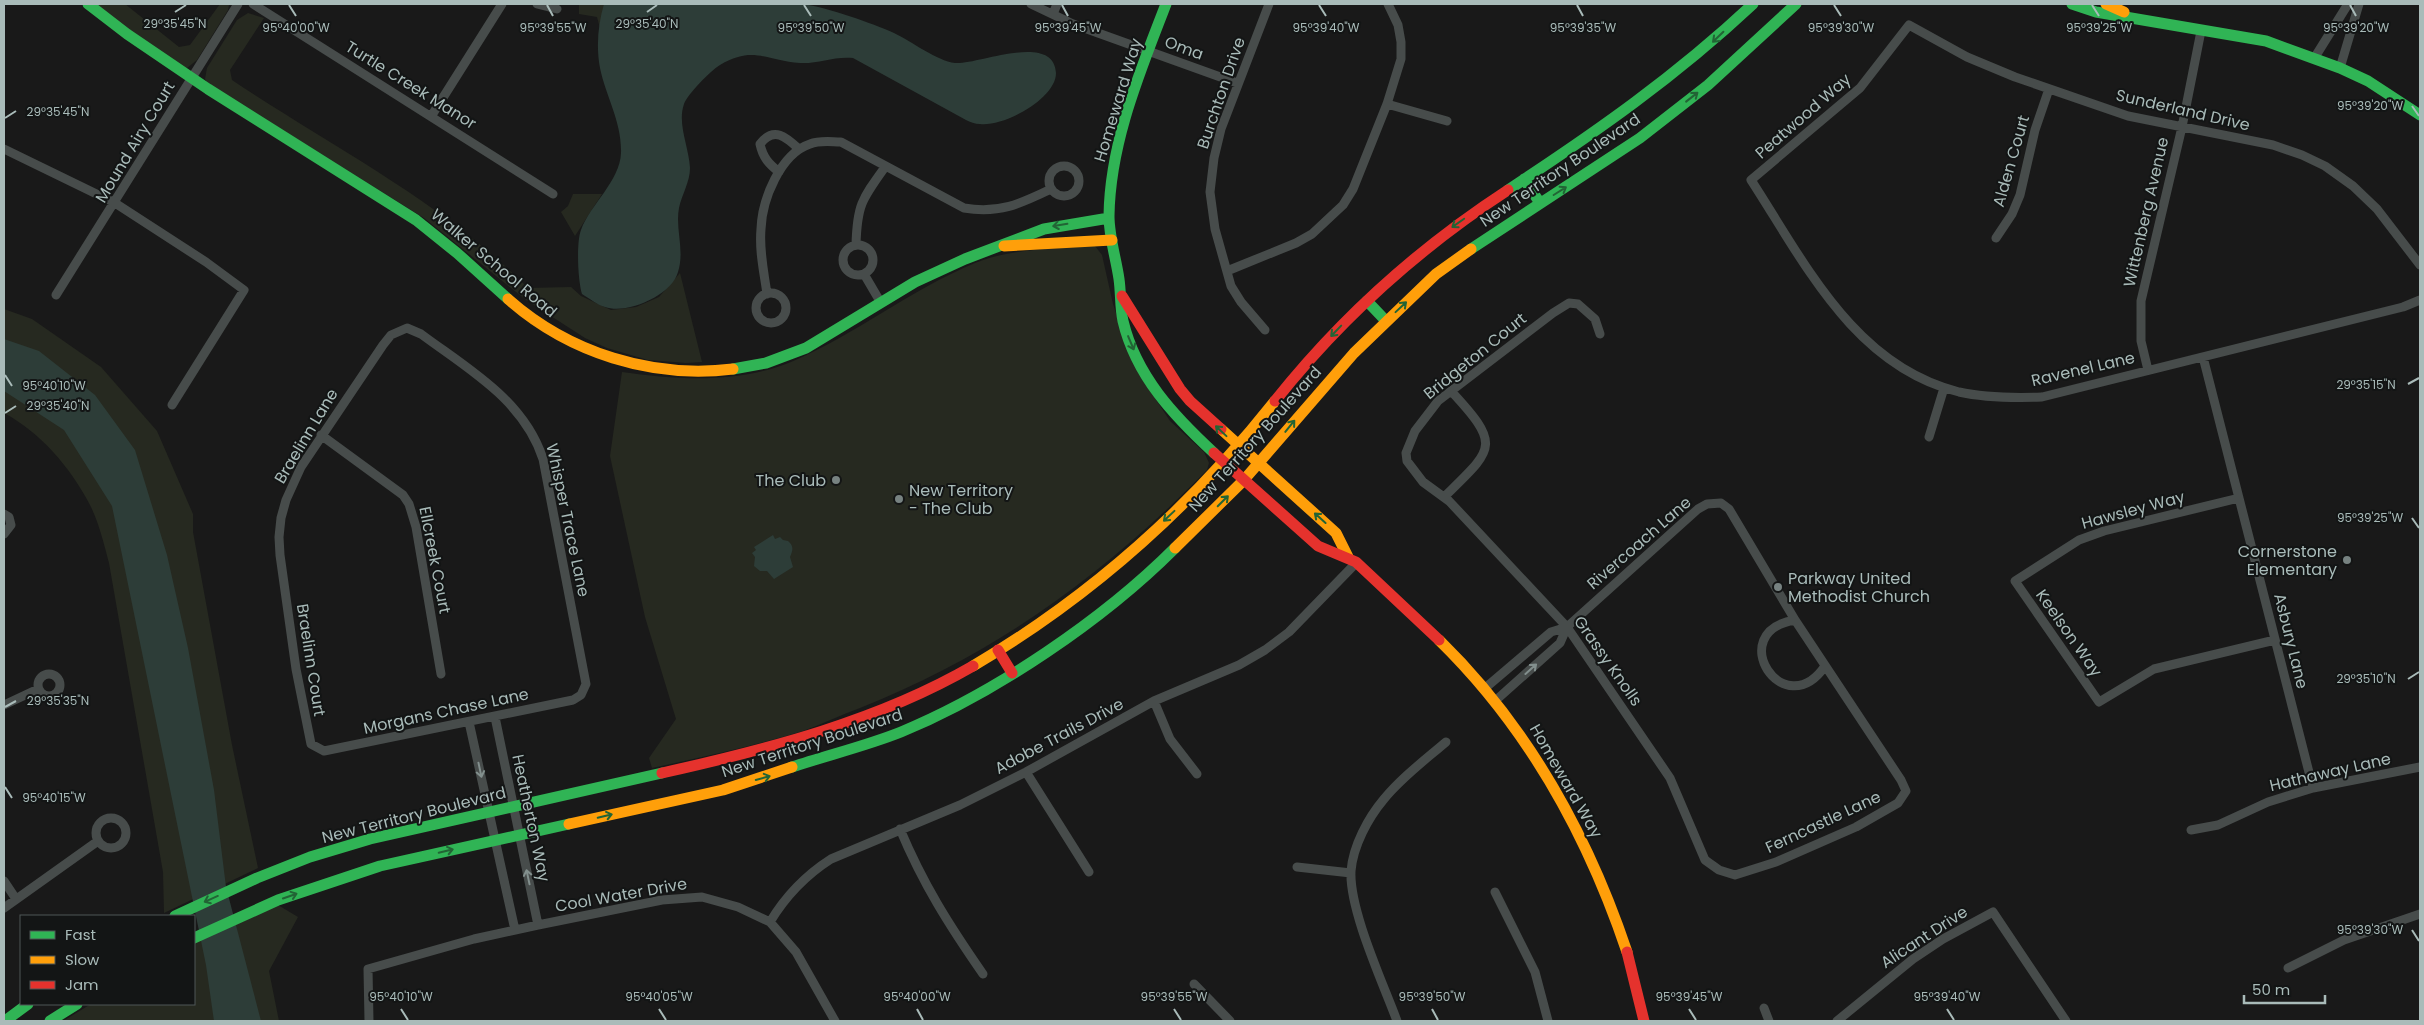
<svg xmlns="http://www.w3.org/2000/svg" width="2424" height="1025" viewBox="0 0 2424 1025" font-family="Poppins,sans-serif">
<rect width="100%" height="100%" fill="#191919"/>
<path fill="#262920" d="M 93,4 L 125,4 L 179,47 L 190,45 L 220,4 L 229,5 L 228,10 L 197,60 L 187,68 L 180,67 Z
M 579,4 L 605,4 L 600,28 L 597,17 L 579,14 Z
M 248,13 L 264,18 L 230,70 L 232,80 C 332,147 443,202 528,288 L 571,287 L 581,296 L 611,310 L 636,307 L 659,297 L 680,273 L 702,362 L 686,363 L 648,360 L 607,348 L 585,338 L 526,300 L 424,218 L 207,83 L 205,79 L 207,68 L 237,20 Z
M 573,194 L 602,194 L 575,236 L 561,212 L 568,206 Z
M 1095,246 L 1102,255 L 1113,304 L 1130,355 L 1139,374 L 1170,421 L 1204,452 L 1209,463 L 1207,470 C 1104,575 997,653 860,708 C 841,715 822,724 803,731 C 754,746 703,757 652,768 L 649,758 L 676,719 L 645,617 L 610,456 L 622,372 C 678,380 737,384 791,362 C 855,335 910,290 975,263 C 1012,248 1055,249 1095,246 Z
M 4,309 L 32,319 L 101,367 L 157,431 L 193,514 L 193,532 L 232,745 L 258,868 L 164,913 L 163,872 L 109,563 C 104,544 99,523 90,505 C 71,468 40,432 4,413 Z
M 278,905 L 298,917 L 269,971 L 279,1021 L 63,1021 L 91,1004 L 194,1004 L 194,943 Z"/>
<path fill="#2d3d38" d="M 604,4 C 651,4 697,4 744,4 C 763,4 786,1 804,4 C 828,8 872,23 894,33 C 911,41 937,61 955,63 C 977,65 1054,31 1056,73 C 1056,99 1003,127 980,124 C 975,124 970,122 966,120 L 853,58 C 834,56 818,64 800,63 C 766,61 754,45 720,65 C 711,70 687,95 684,104 C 677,124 689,147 690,168 C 690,182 682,194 679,208 C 675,229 685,250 678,272 C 672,295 627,315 605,307 C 597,305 589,298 582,294 C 578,281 576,243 581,230 C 590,205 620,181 621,153 C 622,122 606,97 600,68 C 596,47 598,24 604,4 Z
M 4,339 L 39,351 L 95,395 L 135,450 L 167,555 L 188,648 L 214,790 L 226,887 L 261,1021 L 214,1021 L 206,965 L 112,506 L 64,430 L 4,391 Z
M 773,535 L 775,539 L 780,537 L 783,540 L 788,541 C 794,546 793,550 790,557 L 793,567 L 774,579 L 767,571 L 760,571 L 754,566 L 755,557 L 752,553 L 756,550 L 754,547 Z"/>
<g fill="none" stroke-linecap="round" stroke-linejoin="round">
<path stroke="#474c4b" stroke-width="9" d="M 253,4 L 553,194
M 537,4 L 557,9
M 1031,4 L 1073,24 L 1237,83
M 1053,14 L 1057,4
M 2315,57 L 2348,4
M 2340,68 L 2359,4
M 1387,104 L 1447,121
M 432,115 L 502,4
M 4,149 L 115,203 L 206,262 L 244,290 L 172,405
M1049 181a15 15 0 1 1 30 0a15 15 0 1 1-30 0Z
M 779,172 C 769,164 763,158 760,144 C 774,126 786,137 799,149
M 1996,238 L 2012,214 L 2020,195 L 2035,130 L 2049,89
M843 260a15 15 0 1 1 30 0a15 15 0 1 1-30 0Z
M 856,245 C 857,205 862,199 885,167
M 2420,265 L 2377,209 L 2353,186 L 2325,166 L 2302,155 L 2273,145 L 2128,116 L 2015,77 L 1967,57 L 1909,25 L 1860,88 L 1751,180 C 1805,263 1854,366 1959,392 C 1986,398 2014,398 2042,397 L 2403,307 L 2420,300
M 1227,271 L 1296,243 L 1312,234 L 1343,205 L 1353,189 L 1387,104 L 1401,59 L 1401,42 L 1398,25 L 1388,4
M 864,274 L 881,303
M756 308a15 15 0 1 1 30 0a15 15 0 1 1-30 0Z
M 767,294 C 764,272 759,251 761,229 C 762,200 780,154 810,144 C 820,140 831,142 841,142 L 964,208 C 999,214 1020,204 1051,189
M 56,295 L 238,4
M 407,328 L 421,334 C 468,369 524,400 543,459 L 586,684 L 581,695 L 573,700 L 324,751 L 311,744 L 296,669 L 280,555 L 279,537 L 281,518 L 286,500 L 301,467 L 383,345 L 391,335 Z
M 1265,330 L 1241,302 L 1231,286 L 1215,229 L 1210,192 L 1214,158 L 1221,129 L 1269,4
M 2203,357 L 2313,788
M 2148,370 L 2141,341 L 2141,301 L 2182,127 L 2201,31
M 321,435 L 403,495 L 409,504 L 416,527 L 441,674
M 1929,437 L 1944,388
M 1444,497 C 1494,448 1502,446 1451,391
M 2239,498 L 2104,531 L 2079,540 L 2015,581 L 2099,702 L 2154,669 L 2275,640
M 4,514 L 9,517 L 11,525 L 4,534
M 1795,620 C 1723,632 1784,726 1825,666
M38 685a11 11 0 1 1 22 0a11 11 0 1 1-22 0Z
M 1484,689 L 1551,632 L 1567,627
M 1154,701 L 1170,739 L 1197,774
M 1495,701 L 1560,643 L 1567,627 L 1698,509 L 1707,504 L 1721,503 L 1729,509 L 1795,620 L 1901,780 L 1906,791 L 1898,803 L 1856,827 L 1776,862 L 1735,875 L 1719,870 L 1705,860 L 1670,778 L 1567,627 L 1449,501 L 1423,482 L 1407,461 L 1406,453 L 1415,431 L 1438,401 L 1553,313 L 1569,303 L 1578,304 L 1595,319 L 1600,334
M 4,705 L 38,689
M 495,717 L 538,925
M 469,722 L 515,930
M 1026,772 L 1089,872
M96 833a15 15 0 1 1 30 0a15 15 0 1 1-30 0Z
M 900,829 C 923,884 949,925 983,974
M 2191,830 L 2218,825 L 2268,802 L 2313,788 L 2420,767
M 1297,867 L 1351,873
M 4,881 L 16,899
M 1495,892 L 1535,972 L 1548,1021
M 4,908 L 98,841
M 770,922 C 785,897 806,875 831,859 L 960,805 L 1026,772 L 1154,701 L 1239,665 L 1265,650 L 1289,632 L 1356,563
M 2288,968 L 2344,940 L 2420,914
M 1194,984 L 1230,1021
M 1764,1008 L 1769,1021
M 369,1021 L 368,969 L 474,939 L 538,925 L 662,900 L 702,897 L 738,907 L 770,922 L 796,952 L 835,1021
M 1397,1021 C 1383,983 1349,910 1351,871 C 1353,846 1368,818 1384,799 C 1402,777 1425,760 1446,742
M 1837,1021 L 1913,959 L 1943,939 L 1993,912 L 2066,1021"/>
<path stroke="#30b455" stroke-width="11" d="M 88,4 L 127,34 L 208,89 L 416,220 L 457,253 L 508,299
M 1166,4 C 1140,72 1110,142 1109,216 C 1109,237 1116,258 1119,279 C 1121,293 1120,307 1123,321 C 1136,376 1174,416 1214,453
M 2072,4 L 2096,12 L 2266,41 L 2340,68 L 2368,81 L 2420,115
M 1524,179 L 1540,203
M 1508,190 C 1596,132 1675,77 1753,4
M 1471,249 L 1640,138 L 1708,85 L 1796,4
M 1367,301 L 1386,321
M 733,369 L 766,363 L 806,348 L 915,282 L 965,259 L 1044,229 L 1109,218
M 792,767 C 828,755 866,746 901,732 C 995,693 1103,620 1175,548
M 175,916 L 257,878 L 310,857 L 370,839 L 662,773
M 194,938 L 278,900 L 380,866 L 569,824
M 5,1021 L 28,1004
M 50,1021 L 77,1004"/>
<path stroke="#ff9f0a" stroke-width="11" d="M 2106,4 L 2124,12
M 1004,246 L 1112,240
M 508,299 C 569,353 652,379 733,369
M 1221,429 L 1336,533 L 1348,557
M 1175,548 L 1243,481 L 1354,353 L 1436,274 L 1471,249
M 1439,640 C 1527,726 1588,836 1627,952
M 973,666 C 1090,597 1191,507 1275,401
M 569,824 L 723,790 L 792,767"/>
<path stroke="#e5322d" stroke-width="11" d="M 1122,296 L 1180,389 L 1190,401 L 1221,429
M 1275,401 C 1341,318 1419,248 1508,190
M 1214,453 L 1318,546 L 1356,562 L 1439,640
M 998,650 L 1012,673
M 662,773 C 769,749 878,721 973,666
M 1627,952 L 1644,1021"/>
</g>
<defs><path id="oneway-shaft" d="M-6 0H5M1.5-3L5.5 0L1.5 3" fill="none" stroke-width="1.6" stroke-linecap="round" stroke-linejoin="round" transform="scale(1.25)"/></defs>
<g stroke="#226435">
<use href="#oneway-shaft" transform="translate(1718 37) rotate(136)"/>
<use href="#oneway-shaft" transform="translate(1692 97) rotate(-38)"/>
<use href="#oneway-shaft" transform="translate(1560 191) rotate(-32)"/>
<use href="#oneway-shaft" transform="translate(1458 223) rotate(145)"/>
<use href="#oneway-shaft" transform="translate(1060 225) rotate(171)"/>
<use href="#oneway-shaft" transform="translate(1401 307) rotate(-43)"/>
<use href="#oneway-shaft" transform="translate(1336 331) rotate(134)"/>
<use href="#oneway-shaft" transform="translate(1131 343) rotate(67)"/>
<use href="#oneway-shaft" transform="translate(1290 426) rotate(-51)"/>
<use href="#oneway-shaft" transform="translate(1221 431) rotate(-137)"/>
<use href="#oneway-shaft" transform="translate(1223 501) rotate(-45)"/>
<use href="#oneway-shaft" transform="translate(1169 516) rotate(137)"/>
<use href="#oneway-shaft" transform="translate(1320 518) rotate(-138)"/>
<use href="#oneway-shaft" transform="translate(763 778) rotate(-16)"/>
<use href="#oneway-shaft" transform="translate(605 816) rotate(-13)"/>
<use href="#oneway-shaft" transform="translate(446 851) rotate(-13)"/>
<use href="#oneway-shaft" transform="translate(290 896) rotate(-19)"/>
<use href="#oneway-shaft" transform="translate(211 899) rotate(156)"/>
</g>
<g stroke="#828f8d">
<use href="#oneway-shaft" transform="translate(1531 669) rotate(-42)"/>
<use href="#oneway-shaft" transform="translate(480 770) rotate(78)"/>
<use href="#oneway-shaft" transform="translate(528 877) rotate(-102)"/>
</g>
<path fill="none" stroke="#a9bbb9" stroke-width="2" d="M 289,5 L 296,16M 547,5 L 553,16M 804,5 L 811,16M 1062,5 L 1068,16M 1319,5 L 1326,16M 1577,5 L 1583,16M 1834,5 L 1841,16M 2092,5 L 2099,16M 2350,5 L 2356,16M 175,12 L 186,5M 647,12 L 657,5M 2412,106 L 2419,116M 5,118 L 16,111M 5,375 L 12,386M 2408,384 L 2419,378M 5,413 L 16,406M 2412,518 L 2419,528M 2408,679 L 2419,672M 5,707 L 16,701M 5,787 L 12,798M 2412,930 L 2419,941M 401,1009 L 408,1020M 659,1009 L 666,1020M 917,1009 L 923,1020M 1174,1009 L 1181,1020M 1432,1009 L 1438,1020M 1689,1009 L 1696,1020M 1947,1009 L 1954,1020"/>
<g fill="#778281" stroke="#131515" stroke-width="2">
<circle cx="836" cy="480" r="5"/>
<circle cx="899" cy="499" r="5"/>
<circle cx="2347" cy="560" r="5"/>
<circle cx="1778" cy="587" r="5"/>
</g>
<g text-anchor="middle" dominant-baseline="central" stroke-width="4" stroke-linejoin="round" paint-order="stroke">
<g font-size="16" fill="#a9bbb9" stroke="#131515">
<text transform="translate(1184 48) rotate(20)">Oma</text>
<text transform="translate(411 85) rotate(32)">Turtle Creek Manor</text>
<text transform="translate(1221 93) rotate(-71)">Burchton Drive</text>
<text transform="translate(1118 100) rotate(-73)">Homeward Way</text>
<text transform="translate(2183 110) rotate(13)">Sunderland Drive</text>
<text transform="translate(1803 116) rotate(-41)">Peatwood Way</text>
<text transform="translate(135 142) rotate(-59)">Mound Airy Court</text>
<text transform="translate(2011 161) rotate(-74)">Alden Court</text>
<text transform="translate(1560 170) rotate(-34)">New Territory Boulevard</text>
<text transform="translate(2146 212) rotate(-77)">Wittenberg Avenue</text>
<text transform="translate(494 263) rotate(40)">Walker School Road</text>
<text transform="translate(1475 356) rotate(-39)">Bridgeton Court</text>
<text transform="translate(2083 369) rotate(-13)">Ravenel Lane</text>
<text transform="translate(306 436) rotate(-59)">Braelinn Lane</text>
<text transform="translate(1255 439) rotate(-48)">New Territory Boulevard</text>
<text transform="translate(2133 510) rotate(-15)">Hawsley Way</text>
<text transform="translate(568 520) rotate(78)">Whisper Trace Lane</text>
<text transform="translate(1639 543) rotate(-41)">Rivercoach Lane</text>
<text transform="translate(435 560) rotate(79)">Ellcreek Court</text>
<text transform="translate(2069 633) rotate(55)">Keelson Way</text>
<text transform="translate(2291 641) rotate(76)">Asbury Lane</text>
<text transform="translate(311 660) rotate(81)">Braelinn Court</text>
<text transform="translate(1608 661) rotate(55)">Grassy Knolls</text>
<text transform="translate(446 711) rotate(-12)">Morgans Chase Lane</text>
<text transform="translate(1059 736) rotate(-28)">Adobe Trails Drive</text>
<text transform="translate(812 743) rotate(-18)">New Territory Boulevard</text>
<text transform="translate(2330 772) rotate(-13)">Hathaway Lane</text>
<text transform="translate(1566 781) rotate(60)">Homeward Way</text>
<text transform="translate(414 815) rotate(-14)">New Territory Boulevard</text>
<text transform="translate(531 818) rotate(78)">Heatherton Way</text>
<text transform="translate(1823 822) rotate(-25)">Ferncastle Lane</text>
<text transform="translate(621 895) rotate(-10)">Cool Water Drive</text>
<text transform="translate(1924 937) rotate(-33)">Alicant Drive</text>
</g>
<g font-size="16" fill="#a9bbb9" stroke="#131515" text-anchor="end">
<text x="826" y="480">The Club</text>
<text x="909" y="490" text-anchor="start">New Territory<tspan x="909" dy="18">- The Club</tspan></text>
<text x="2337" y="551">Cornerstone<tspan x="2337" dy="18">Elementary</tspan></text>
<text x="1788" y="578" text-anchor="start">Parkway United<tspan x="1788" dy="18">Methodist Church</tspan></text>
</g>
</g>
<g font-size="12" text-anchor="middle" fill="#a9bbb9" stroke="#131515" stroke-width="4" stroke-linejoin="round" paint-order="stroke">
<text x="175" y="28">29°35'45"N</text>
<text x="647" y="28">29°35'40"N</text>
<text x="811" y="32">95°39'50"W</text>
<text x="1068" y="32">95°39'45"W</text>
<text x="296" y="32">95°40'00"W</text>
<text x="553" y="32">95°39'55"W</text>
<text x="1326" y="32">95°39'40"W</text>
<text x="1583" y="32">95°39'35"W</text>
<text x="1841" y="32">95°39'30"W</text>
<text x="2099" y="32">95°39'25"W</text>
<text x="2356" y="32">95°39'20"W</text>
<text x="2370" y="110">95°39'20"W</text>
<text x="58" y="116">29°35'45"N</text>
<text x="2366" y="389">29°35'15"N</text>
<text x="54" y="390">95°40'10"W</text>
<text x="58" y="410">29°35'40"N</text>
<text x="2370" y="522">95°39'25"W</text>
<text x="2366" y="683">29°35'10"N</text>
<text x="58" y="705">29°35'35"N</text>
<text x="54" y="802">95°40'15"W</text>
<text x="2370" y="934">95°39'30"W</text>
<text x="401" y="1001">95°40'10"W</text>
<text x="659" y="1001">95°40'05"W</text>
<text x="917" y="1001">95°40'00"W</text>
<text x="1174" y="1001">95°39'55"W</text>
<text x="1432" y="1001">95°39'50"W</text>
<text x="1689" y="1001">95°39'45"W</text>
<text x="1947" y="1001">95°39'40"W</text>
</g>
<rect width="2424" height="1025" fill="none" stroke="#a9bbb9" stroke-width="10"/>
<rect x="20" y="915" width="175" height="90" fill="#131515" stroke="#4f5757"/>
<rect x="30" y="931" width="25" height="8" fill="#30b455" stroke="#4f5757"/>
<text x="65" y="940" font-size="15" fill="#a9bbb9">Fast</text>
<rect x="30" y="956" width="25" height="8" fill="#ff9f0a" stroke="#4f5757"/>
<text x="65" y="965" font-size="15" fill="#a9bbb9">Slow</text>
<rect x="30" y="981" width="25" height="8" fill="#e5322d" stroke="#4f5757"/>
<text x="65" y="990" font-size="15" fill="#a9bbb9">Jam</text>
<path d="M2244 995v8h81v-8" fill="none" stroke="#a9bbb9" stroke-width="2.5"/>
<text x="2252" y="995" font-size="15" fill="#a9bbb9" stroke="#131515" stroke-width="4" paint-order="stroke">50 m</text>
</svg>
